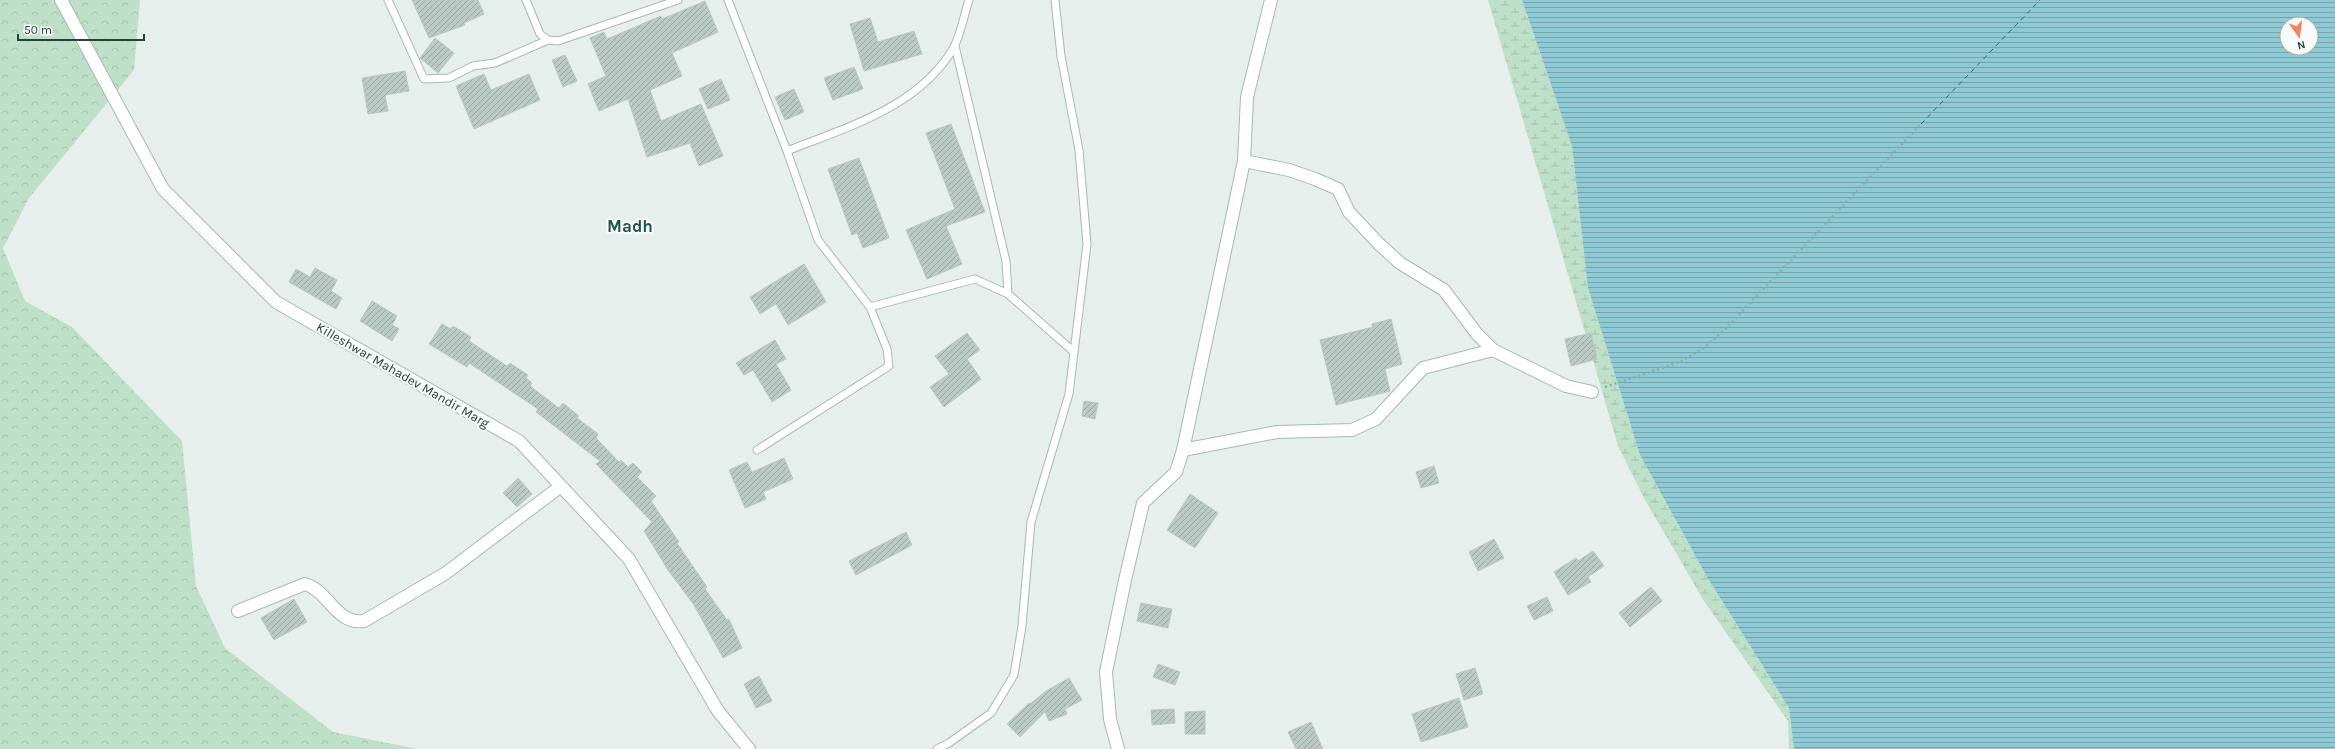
<svg xmlns="http://www.w3.org/2000/svg" width="2335" height="749" viewBox="0 0 2335 749" font-family="Karla,sans-serif">
<defs>
<pattern id="forest-crowns" width="20" height="18" patternUnits="userSpaceOnUse"><rect width="20" height="18" fill="#bfe0c8"/><path d="M2 6a3 3 0 1 1 6 0M12 15a3 3 0 1 1 6 0" fill="none" stroke="#a4c1ad"/></pattern>
<pattern id="wetland-marsh" width="20" height="14" patternUnits="userSpaceOnUse"><rect width="20" height="14" fill="#bfe0c8"/><path d="M1 5h8M5 5V1M11 12h8M15 12V8" fill="none" stroke="#a4c1ad"/></pattern>
<pattern id="water-rules" width="6" height="5" patternUnits="userSpaceOnUse"><rect width="6" height="5" fill="#8ec9d4"/><path d="M0 2.5h6" fill="none" stroke="#74a5ad"/></pattern>
<pattern id="building-hatch" width="6" height="6" patternUnits="userSpaceOnUse"><rect width="6" height="6" fill="#bbcac4"/><path d="M-1 1l2-2M0 6l6-6M5 7l2-2" fill="none" stroke="#98a6a0"/></pattern>
</defs>
<rect width="100%" height="100%" fill="#e6efeb"/>
<path fill="url(#forest-crowns)" d="M 0,0 L 140,0 L 134,70 L 29,198 L 3,248 L 25,301 L 72,327 L 182,441 L 196,586 L 225,648 L 333,732 L 418,749 L 0,749 Z"/>
<path fill="url(#wetland-marsh)" d="M 1488,0 L 1522,0 L 1572,146 L 1588,288 L 1640,455 L 1707,577 L 1789,708 L 1794,749 L 1789,749 L 1788,721 L 1704,601 L 1645,500 L 1618,446 Z"/>
<path fill="url(#water-rules)" fill-rule="evenodd" d="M 1522,0 L 2335,0 L 2335,749 L 1794,749 L 1789,708 L 1707,577 L 1640,455 L 1588,288 L 1572,146 ZM 2287,24 L 2311,24 L 2311,48 L 2287,48 Z"/>
<g fill="none" stroke-linecap="round" stroke-linejoin="round">
<path stroke="#1c6f80" stroke-width="1" stroke-dasharray="5 4" stroke-linecap="butt" d="M 1921,124 L 2040,0"/>
</g>
<path fill="url(#building-hatch)" stroke="#b8c9c2" d="M 412,0 L 478,0 L 484,14 L 464,23 L 465,25 L 429,38 Z
M 705,1 L 718,32 L 672,53 L 682,76 L 650,90 L 661,121 L 701,104 L 723,156 L 699,166 L 690,143 L 647,157 L 628,99 L 599,111 L 588,84 L 606,76 L 590,38 L 604,32 L 607,39 L 661,16 L 662,19 Z
M 870,18 L 878,42 L 914,31 L 922,54 L 864,71 L 850,24 Z
M 435,38 L 454,53 L 438,73 L 420,58 Z
M 565,55 L 577,81 L 563,87 L 552,60 Z
M 854,67 L 863,89 L 833,100 L 824,78 Z
M 405,71 L 409,91 L 385,95 L 388,111 L 368,114 L 362,78 Z
M 484,74 L 491,90 L 529,74 L 540,100 L 474,129 L 456,86 Z
M 721,79 L 730,100 L 708,109 L 699,89 Z
M 794,89 L 804,112 L 785,120 L 775,97 Z
M 951,124 L 985,212 L 946,226 L 962,264 L 927,279 L 906,230 L 955,209 L 926,133 Z
M 859,158 L 889,238 L 863,248 L 857,233 L 852,235 L 828,169 Z
M 804,264 L 826,302 L 788,325 L 776,304 L 760,314 L 750,297 Z
M 315,268 L 337,280 L 331,291 L 342,298 L 336,309 L 289,282 L 296,269 L 310,277 Z
M 372,301 L 397,316 L 392,325 L 399,329 L 392,341 L 360,321 Z
M 1391,319 L 1402,364 L 1385,369 L 1390,391 L 1336,405 L 1320,340 L 1373,327 L 1372,324 Z
M 442,324 L 451,329 L 453,326 L 471,337 L 469,341 L 507,366 L 510,363 L 528,375 L 526,378 L 532,383 L 530,386 L 559,408 L 563,403 L 579,416 L 577,418 L 598,434 L 596,438 L 619,462 L 621,460 L 628,467 L 633,463 L 642,472 L 637,477 L 656,496 L 651,501 L 679,542 L 677,543 L 707,587 L 705,589 L 727,620 L 729,619 L 742,648 L 723,658 L 694,605 L 668,570 L 644,531 L 652,522 L 596,464 L 600,461 L 536,412 L 538,409 L 469,363 L 467,367 L 429,344 Z
M 967,333 L 980,350 L 967,359 L 981,379 L 944,407 L 930,387 L 949,374 L 935,356 Z
M 1591,333 L 1597,359 L 1571,366 L 1565,339 Z
M 775,340 L 786,359 L 776,364 L 791,390 L 772,402 L 753,370 L 744,375 L 736,363 Z
M 1084,401 L 1098,403 L 1095,419 L 1082,416 Z
M 784,458 L 793,479 L 763,492 L 766,499 L 745,508 L 729,470 L 747,462 L 752,472 Z
M 1434,466 L 1439,483 L 1421,488 L 1416,472 Z
M 518,478 L 532,494 L 517,507 L 503,493 Z
M 1190,494 L 1218,513 L 1195,548 L 1167,530 Z
M 906,532 L 912,545 L 856,575 L 849,561 Z
M 1494,539 L 1504,558 L 1478,571 L 1469,552 Z
M 1593,551 L 1604,566 L 1588,577 L 1591,582 L 1568,595 L 1554,572 L 1576,558 L 1578,561 Z
M 1651,587 L 1662,601 L 1630,627 L 1619,613 Z
M 1547,597 L 1553,611 L 1534,620 L 1527,606 Z
M 294,599 L 307,622 L 274,640 L 261,618 Z
M 1141,603 L 1172,609 L 1168,628 L 1137,621 Z
M 1158,664 L 1180,672 L 1175,685 L 1153,677 Z
M 1475,668 L 1483,694 L 1464,700 L 1456,674 Z
M 759,676 L 772,701 L 756,708 L 744,684 Z
M 1069,678 L 1082,700 L 1065,709 L 1067,714 L 1049,721 L 1045,712 L 1020,737 L 1007,724 L 1029,703 L 1030,704 L 1046,691 Z
M 1459,698 L 1468,727 L 1421,742 L 1412,714 Z
M 1174,709 L 1175,723 L 1152,725 L 1151,710 Z
M 1205,711 L 1205,734 L 1185,734 L 1185,712 Z
M 1311,722 L 1323,749 L 1296,749 L 1288,732 Z"/>
<g fill="none" stroke-linecap="round" stroke-linejoin="round">
<g stroke="#a8b8b2" stroke-width="9">
<path id="service" d="M 388,0 L 424,79 L 449,78 L 473,66 L 495,63 L 548,40 L 558,41 L 678,0
M 526,0 L 540,34 L 548,40
M 728,0 L 787,151 L 818,240 L 870,307 L 887,349 L 889,366 L 757,450
M 955,46 L 1006,261 L 1008,294
M 787,151 C 847,127 920,107 954,47 C 961,33 964,15 969,0
M 870,307 L 975,279 L 1008,294 L 1074,352
M 937,749 L 949,743 L 991,713 L 1014,675 L 1022,626 L 1031,522 L 1069,394 L 1087,244 L 1079,150 L 1061,56 L 1055,0"/>
</g>
<g stroke="#a8b8b2" stroke-width="14">
<path id="minor" d="M 61,0 L 163,189 L 276,302 L 519,441 L 629,559 L 718,711 L 749,749
M 1244,161 L 1289,170 L 1315,179 L 1338,189 L 1349,212 L 1379,244 L 1400,263 L 1444,290 L 1477,334 L 1493,350 L 1566,386 L 1592,392
M 1183,450 L 1277,432 L 1352,430 L 1376,419 L 1423,368 L 1493,350
M 238,611 L 305,584 C 329,591 336,625 364,621 L 446,573 L 561,486
M 1118,749 L 1110,719 L 1106,672 L 1125,580 L 1143,503 L 1176,472 L 1183,450 L 1244,161 L 1247,97 L 1271,0"/>
</g>
<path stroke="#86b3a5" stroke-width="2.5" stroke-dasharray="2 3" stroke-linecap="butt" d="M 1605,387 L 1680,362 L 1704,348 L 1726,328 L 1921,124"/>
<use href="#service" stroke="#fff" stroke-width="7"/>
<use href="#minor" stroke="#fff" stroke-width="12"/>
</g>
<g text-anchor="middle" dominant-baseline="central" stroke-width="4" stroke-linejoin="round" paint-order="stroke">
<g font-size="13" fill="#24423a" stroke="#f7fbf9">
<text transform="translate(403 375) rotate(30)">Killeshwar Mahadev Mandir Marg</text>
</g>
<g font-size="17" font-weight="bold" fill="#1f5548" stroke="#f7fbf9">
<text x="630" y="226">Madh</text>
</g>
</g>
<g transform="translate(2299 36) rotate(166)"><circle r="19" fill="#f7fbf9" stroke="#a3b1ad"/>
<path d="M0-3L7 15L0 10L-7 15Z" fill="#f4845f"/>
<text y="-6" font-size="11" font-weight="bold" text-anchor="middle" fill="#24423a">N</text>
</g>
<path d="M18 34v6h126v-6" fill="none" stroke="#24423a" stroke-width="2"/>
<text x="24" y="34" font-size="12" fill="#24423a" stroke="#f7fbf9" stroke-width="3" paint-order="stroke">50 m</text>
</svg>
